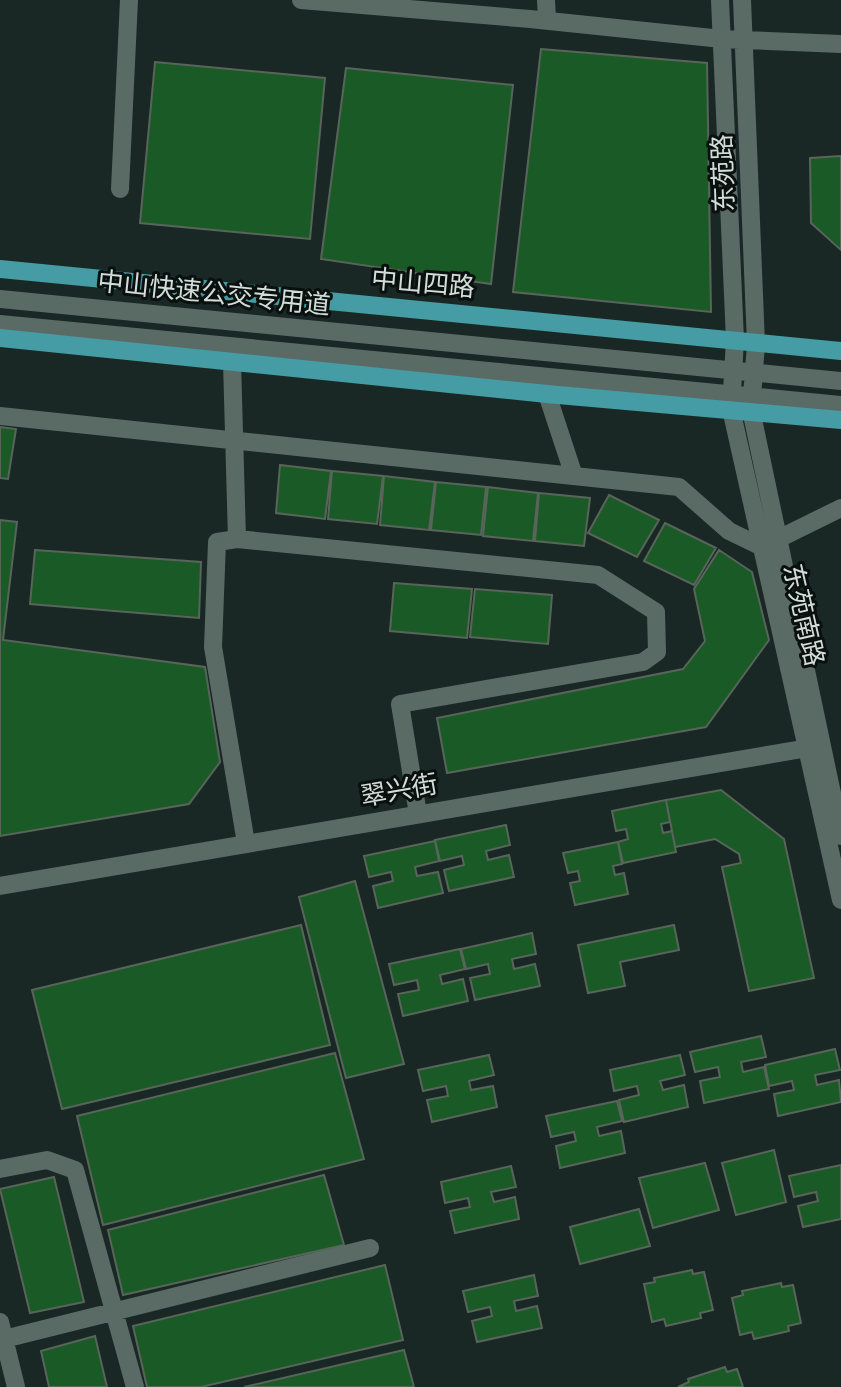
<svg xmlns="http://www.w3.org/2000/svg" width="841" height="1387" viewBox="0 0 841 1387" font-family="Cabin,'Noto Sans SC',sans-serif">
<rect width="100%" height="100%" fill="#192825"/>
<path fill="#1a5a27" stroke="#59645a" stroke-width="2" d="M 541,49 L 707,63 L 711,312 L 513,292 Z
M 155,62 L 325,78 L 310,239 L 140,223 Z
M 346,68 L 513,85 L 491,284 L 321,259 Z
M 841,156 L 841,250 L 811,223 L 810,158 Z
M 0,427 L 16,429 L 8,479 L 0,478 Z
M 280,465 L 331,471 L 325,519 L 276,513 Z
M 332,471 L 383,476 L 377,524 L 328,519 Z
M 384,476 L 435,482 L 429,530 L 380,525 Z
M 436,482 L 486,487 L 481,535 L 431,530 Z
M 488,487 L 538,493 L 533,541 L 483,536 Z
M 539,493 L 590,498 L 584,546 L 535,541 Z
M 609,495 L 659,520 L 637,557 L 588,533 Z
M 0,520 L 17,522 L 3,640 L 205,667 L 220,762 L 189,804 L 0,836 Z
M 665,523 L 716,548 L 694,585 L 644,561 Z
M 35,550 L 201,562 L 199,618 L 30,604 Z
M 719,550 L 752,572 L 769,640 L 706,727 L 447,773 L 437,718 L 683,669 L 705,641 L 694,589 Z
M 394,583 L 472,589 L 467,638 L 390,631 Z
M 475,589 L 552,595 L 548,644 L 470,637 Z
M 721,790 L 784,839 L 814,978 L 749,991 L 722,867 L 741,863 L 739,854 L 715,839 L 675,847 L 666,800 Z
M 666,800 L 670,822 L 661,824 L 663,833 L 672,831 L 676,852 L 623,863 L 618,842 L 628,839 L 626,829 L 616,831 L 612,811 Z
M 506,825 L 510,845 L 486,851 L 488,860 L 509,855 L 514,877 L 449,891 L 444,870 L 464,865 L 462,856 L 440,861 L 435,840 Z
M 435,841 L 439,861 L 415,867 L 417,876 L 438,872 L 443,893 L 378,908 L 373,886 L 393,881 L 391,872 L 369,877 L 364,856 Z
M 618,842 L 622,864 L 613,866 L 615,875 L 624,873 L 628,894 L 575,905 L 570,883 L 580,881 L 578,871 L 568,873 L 563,853 Z
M 355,881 L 404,1064 L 346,1078 L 299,897 Z
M 301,925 L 330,1045 L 62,1109 L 32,990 Z
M 674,925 L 679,950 L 620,962 L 625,986 L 588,993 L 578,945 Z
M 532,933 L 536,954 L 512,959 L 514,969 L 535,964 L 540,986 L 475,1000 L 470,978 L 490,974 L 488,964 L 466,969 L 461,949 Z
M 460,949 L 465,969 L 440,975 L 442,984 L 463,979 L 468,1001 L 403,1016 L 398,994 L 419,990 L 417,980 L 394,985 L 389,964 Z
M 761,1036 L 766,1057 L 741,1062 L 743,1072 L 764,1067 L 769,1089 L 704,1103 L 700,1081 L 720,1077 L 718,1067 L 695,1072 L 690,1052 Z
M 835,1049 L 840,1070 L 815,1075 L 817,1085 L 839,1080 L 841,1102 L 778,1116 L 774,1094 L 794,1090 L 792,1081 L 769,1086 L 765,1065 Z
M 335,1053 L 364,1159 L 103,1225 L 77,1116 Z
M 489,1055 L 494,1075 L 469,1081 L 471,1090 L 493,1086 L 497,1107 L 432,1122 L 427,1100 L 448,1096 L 446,1086 L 423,1091 L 418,1070 Z
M 680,1055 L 685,1075 L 660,1081 L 663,1090 L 684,1085 L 688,1107 L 624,1122 L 619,1100 L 639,1095 L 637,1086 L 614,1091 L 610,1070 Z
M 617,1101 L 622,1121 L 597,1127 L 599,1136 L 621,1131 L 625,1153 L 560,1168 L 556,1146 L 576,1141 L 574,1132 L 551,1137 L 546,1116 Z
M 774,1150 L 786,1202 L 736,1215 L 722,1163 Z
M 705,1163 L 719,1210 L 653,1228 L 639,1178 Z
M 841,1165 L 841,1219 L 803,1227 L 798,1206 L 818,1201 L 816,1192 L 794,1197 L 789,1176 Z
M 511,1166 L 516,1187 L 491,1192 L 494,1202 L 515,1197 L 519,1219 L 455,1233 L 450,1211 L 470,1207 L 468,1198 L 445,1203 L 441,1182 Z
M 324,1175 L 344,1245 L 123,1295 L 108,1230 Z
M 54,1177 L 84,1302 L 30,1313 L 0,1189 Z
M 639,1209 L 650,1246 L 580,1264 L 570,1227 Z
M 385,1265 L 403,1340 L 201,1387 L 147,1387 L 133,1326 Z
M 692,1270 L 693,1274 L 704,1272 L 713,1310 L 700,1313 L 701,1318 L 666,1326 L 664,1319 L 652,1322 L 644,1284 L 655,1282 L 654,1278 Z
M 534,1275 L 538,1296 L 514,1301 L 516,1311 L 537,1306 L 542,1328 L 477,1342 L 472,1321 L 492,1316 L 490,1307 L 468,1312 L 463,1291 Z
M 781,1283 L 782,1287 L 793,1285 L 801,1323 L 788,1326 L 789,1331 L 754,1339 L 752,1332 L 740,1335 L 732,1298 L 743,1295 L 742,1291 Z
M 95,1336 L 107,1387 L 49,1387 L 41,1351 Z
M 404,1350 L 414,1387 L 244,1387 Z
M 725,1367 L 727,1372 L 737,1369 L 743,1387 L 678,1387 L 689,1382 L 688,1379 Z"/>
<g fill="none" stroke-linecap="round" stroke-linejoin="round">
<path stroke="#5a6b66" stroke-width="18" d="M 301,0 L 530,19 L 722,39 L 841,44
M 546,0 L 547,20
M 720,0 L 735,340 L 731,409 L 841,900
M 742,0 L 756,344 L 751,410 L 841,836
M 120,189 L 129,0
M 0,299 L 841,381
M 0,324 L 841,405
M 232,362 L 237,539 L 217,542 L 213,647 L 246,843
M 547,394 L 574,476
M 0,416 L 679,487 L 729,531 L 762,547 L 841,508
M 237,539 L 598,575 L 656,612 L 657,652 L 643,662 L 400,704 L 418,814
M 0,886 L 808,748
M 0,1169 L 47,1160 L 75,1170 L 135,1387
M 0,1322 L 16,1387
M 4,1339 L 370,1248"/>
<path stroke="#469ca4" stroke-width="18" d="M 0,269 L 841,351
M 0,338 L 547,394 L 841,420"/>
</g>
<g text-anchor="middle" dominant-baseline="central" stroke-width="6" stroke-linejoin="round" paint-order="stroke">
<g font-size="26" fill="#d2dcd9" stroke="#09100e">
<text transform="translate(723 173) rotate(-92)">东苑路</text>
<text transform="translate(423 283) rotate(5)">中山四路</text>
<text transform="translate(214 293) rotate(6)">中山快速公交专用道</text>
<text transform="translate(804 615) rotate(77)">东苑南路</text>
<text transform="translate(399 790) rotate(-10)">翠兴街</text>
</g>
</g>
</svg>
